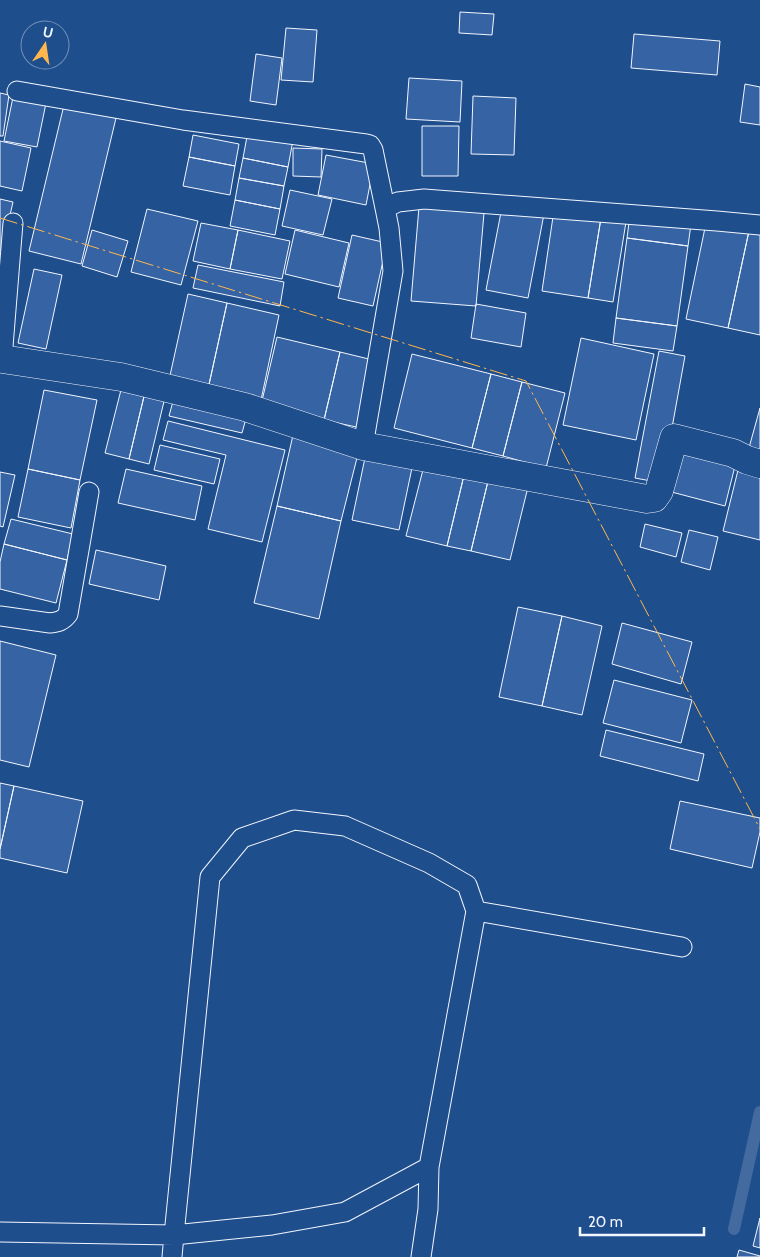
<svg xmlns="http://www.w3.org/2000/svg" width="760" height="1257" viewBox="0 0 760 1257" font-family="Cabin,sans-serif">
<rect width="100%" height="100%" fill="#1f4e8c"/>
<g fill="none" stroke-linecap="round" stroke-linejoin="round">
<path stroke="#446ba0" stroke-width="12" d="M 734,1229 L 760,1112"/>
</g>
<path fill="#3563a3" stroke="#f2f6ff" d="M 460,12 L 494,14 L 492,35 L 459,33 Z
M 286,28 L 317,30 L 313,82 L 281,80 Z
M 634,34 L 720,41 L 717,75 L 631,68 Z
M 256,54 L 282,58 L 276,105 L 250,101 Z
M 409,78 L 462,81 L 460,122 L 406,119 Z
M 745,84 L 760,87 L 760,125 L 740,122 Z
M 0,93 L 9,95 L 3,136 L 0,136 Z
M 473,96 L 516,98 L 514,155 L 471,154 Z
M 13,97 L 46,103 L 37,147 L 4,141 Z
M 64,105 L 116,118 L 81,264 L 29,251 Z
M 422,126 L 459,126 L 458,176 L 422,176 Z
M 248,131 L 293,140 L 288,167 L 243,158 Z
M 193,135 L 239,144 L 235,166 L 189,157 Z
M 0,141 L 31,148 L 22,191 L 0,186 Z
M 293,148 L 322,149 L 321,177 L 293,176 Z
M 326,155 L 374,164 L 366,205 L 318,195 Z
M 189,157 L 235,166 L 230,195 L 183,186 Z
M 243,158 L 288,167 L 284,186 L 239,178 Z
M 239,178 L 284,186 L 280,209 L 235,200 Z
M 290,190 L 332,199 L 323,235 L 282,226 Z
M 0,199 L 13,202 L 2,250 L 0,250 Z
M 235,200 L 280,209 L 275,235 L 230,226 Z
M 419,207 L 484,213 L 476,306 L 411,301 Z
M 502,207 L 544,214 L 528,298 L 486,290 Z
M 147,209 L 198,221 L 181,285 L 131,272 Z
M 554,210 L 601,218 L 588,298 L 542,291 Z
M 630,215 L 691,224 L 688,246 L 627,238 Z
M 601,218 L 626,222 L 613,302 L 588,298 Z
M 201,223 L 238,230 L 230,269 L 193,261 Z
M 706,223 L 749,231 L 728,328 L 686,319 Z
M 92,230 L 128,241 L 117,277 L 82,266 Z
M 238,230 L 290,241 L 282,279 L 230,269 Z
M 295,230 L 349,243 L 339,287 L 285,274 Z
M 749,231 L 760,234 L 760,335 L 728,328 Z
M 352,235 L 387,243 L 373,306 L 338,298 Z
M 627,238 L 688,246 L 677,326 L 616,318 Z
M 198,265 L 284,282 L 280,306 L 193,288 Z
M 34,269 L 62,275 L 46,349 L 18,343 Z
M 188,294 L 227,303 L 208,389 L 169,380 Z
M 227,303 L 279,315 L 261,400 L 208,389 Z
M 476,304 L 526,313 L 521,347 L 471,338 Z
M 616,318 L 677,326 L 673,351 L 613,343 Z
M 277,337 L 340,352 L 324,420 L 261,405 Z
M 581,338 L 654,354 L 636,440 L 563,425 Z
M 659,351 L 685,356 L 662,483 L 635,478 Z
M 340,352 L 377,361 L 361,428 L 324,420 Z
M 412,354 L 491,374 L 472,448 L 394,428 Z
M 491,374 L 522,382 L 503,456 L 472,448 Z
M 123,382 L 146,388 L 129,459 L 105,453 Z
M 522,382 L 565,393 L 546,468 L 503,456 Z
M 146,388 L 166,393 L 149,464 L 129,459 Z
M 44,390 L 97,400 L 80,480 L 28,469 Z
M 175,394 L 248,411 L 242,433 L 169,416 Z
M 760,408 L 760,459 L 747,455 Z
M 168,421 L 285,450 L 262,542 L 208,529 L 226,455 L 163,440 Z
M 293,435 L 359,450 L 341,521 L 277,506 Z
M 676,442 L 737,458 L 725,506 L 664,490 Z
M 160,445 L 220,459 L 214,484 L 154,470 Z
M 366,453 L 413,463 L 399,530 L 352,520 Z
M 426,458 L 466,467 L 447,546 L 406,536 Z
M 739,466 L 760,471 L 760,540 L 723,531 Z
M 466,467 L 490,473 L 471,551 L 447,546 Z
M 28,469 L 80,480 L 71,528 L 18,517 Z
M 126,469 L 202,486 L 195,520 L 118,503 Z
M 0,472 L 15,475 L 3,527 L 0,526 Z
M 490,473 L 529,483 L 510,560 L 471,551 Z
M 277,506 L 341,521 L 319,619 L 254,603 Z
M 11,519 L 73,534 L 67,560 L 4,544 Z
M 645,524 L 682,533 L 676,557 L 640,547 Z
M 689,530 L 718,537 L 710,570 L 681,562 Z
M 4,544 L 67,560 L 56,603 L 0,589 L 0,562 Z
M 96,550 L 166,566 L 159,600 L 89,584 Z
M 518,607 L 562,616 L 542,706 L 499,697 Z
M 562,616 L 602,626 L 582,715 L 542,706 Z
M 622,623 L 692,642 L 681,684 L 612,664 Z
M 0,641 L 56,655 L 29,767 L 0,760 Z
M 614,680 L 692,700 L 681,743 L 603,723 Z
M 606,730 L 704,754 L 698,781 L 600,756 Z
M 0,783 L 14,786 L 0,849 Z
M 14,786 L 83,801 L 67,873 L 0,858 L 0,849 Z
M 680,801 L 760,818 L 760,832 L 752,868 L 670,849 Z
M 760,1218 L 760,1248 L 753,1246 Z
M 739,1250 L 760,1256 L 760,1257 L 737,1257 Z"/>
<g fill="none" stroke-linecap="round" stroke-linejoin="round">
<g stroke="#f2f6ff" stroke-width="21">
<path id="service" d="M 17,91 L 183,120 L 366,144 L 370,145 L 373,150 L 385,208 L 398,202 L 424,199 L 717,221 L 760,225
M 2,359 L 13,223
M 363,446 L 393,271 L 389,228 L 385,208
M 0,616 L 50,623 C 58,622 63,621 68,614 L 89,492
M 294,820 L 345,826 L 429,863 L 467,885 L 476,911 L 429,1167 L 345,1212 L 272,1225 L 174,1235 L 210,877 L 242,838 Z
M 476,911 L 682,947
M 0,1232 L 174,1235 L 172,1257
M 421,1257 L 428,1209 L 429,1167"/>
</g>
<g stroke="#f2f6ff" stroke-width="29">
<path id="minor" d="M 2,359 L 121,377 L 245,407 L 363,446 L 647,499 L 654,498 L 659,491 L 674,438 L 733,453 L 747,460 L 760,464"/>
</g>
<use href="#service" stroke="#1f4e8c" stroke-width="19"/>
<use href="#minor" stroke="#1f4e8c" stroke-width="28"/>
<path stroke="#ffb74d" stroke-width="1" stroke-dasharray="18 4 2.5 4" stroke-linecap="butt" d="M 0,218 L 526,381 L 760,829"/>
</g>
<g transform="translate(45 45) rotate(13)"><circle r="24" fill="#1f4e8c" stroke="#7391ba"/>
<path d="M0-4L9 19L0 12L-9 19Z" fill="#ffb74d"/>
<text y="-8" font-size="14" font-weight="bold" text-anchor="middle" fill="#f2f6ff">U</text>
</g>
<path d="M580 1227v8h124v-8" fill="none" stroke="#f2f6ff" stroke-width="2.5"/>
<text x="588" y="1227" font-size="15" fill="#f2f6ff" stroke="#1f4e8c" stroke-width="4" paint-order="stroke">20 m</text>
</svg>
